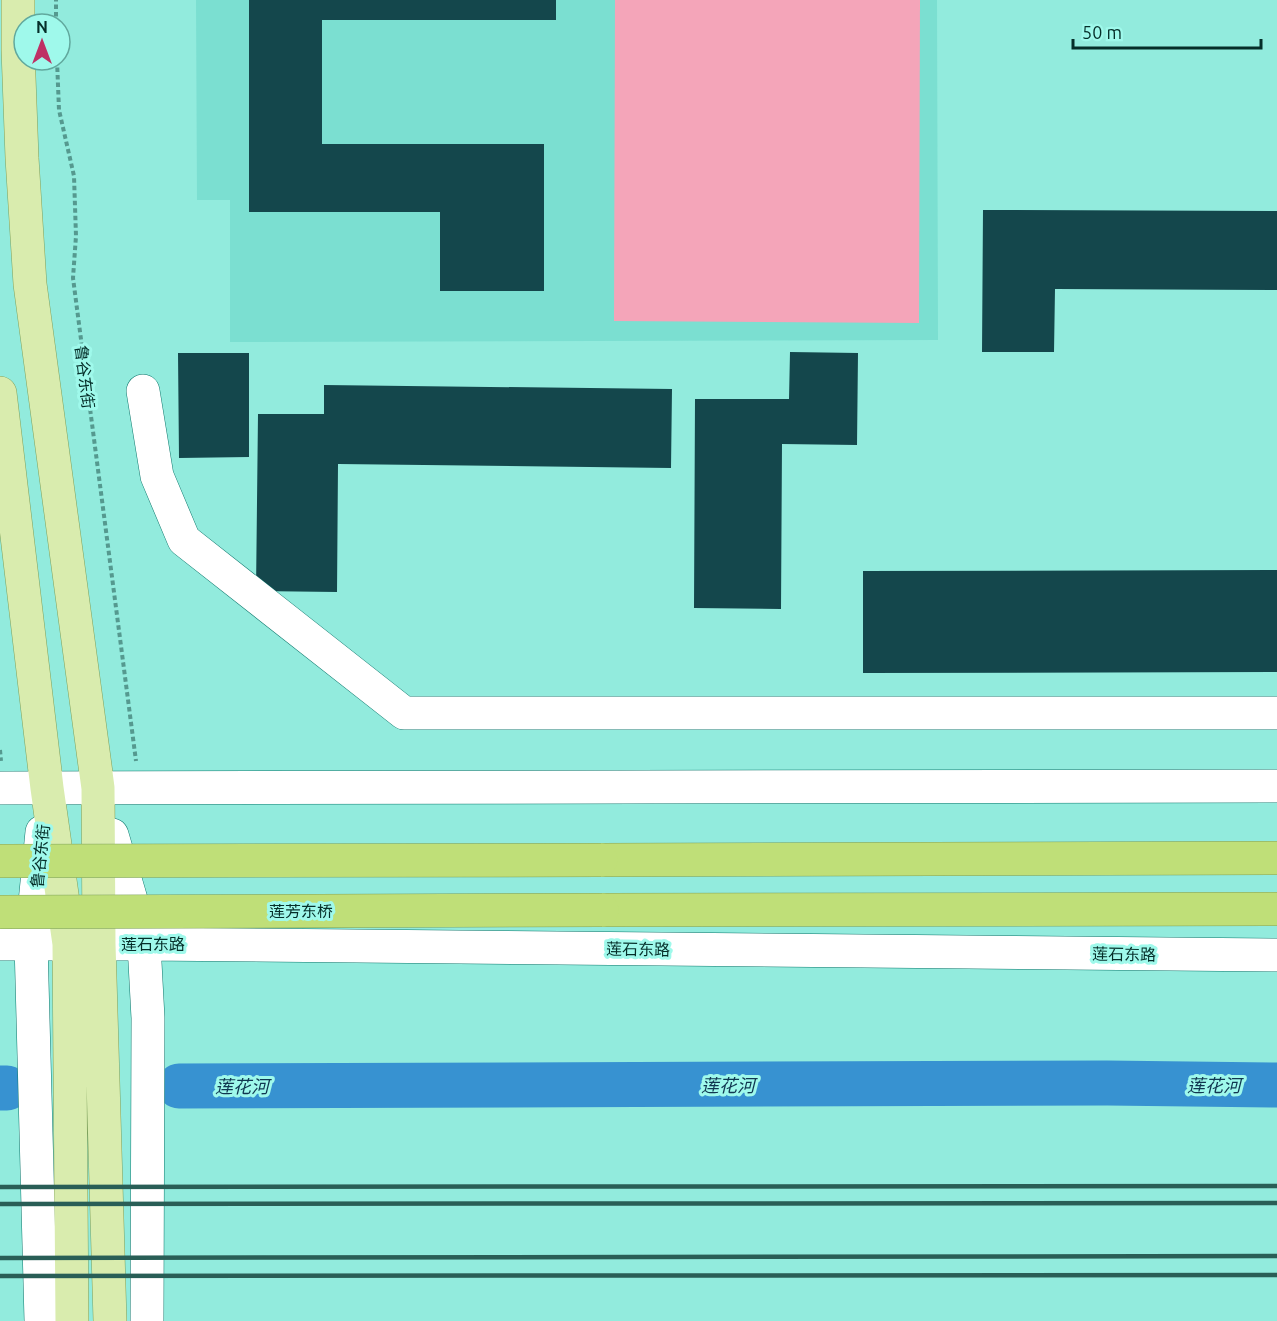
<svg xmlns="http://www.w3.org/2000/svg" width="1277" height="1321" viewBox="0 0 1277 1321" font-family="Ubuntu,'Noto Sans SC',sans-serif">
<rect width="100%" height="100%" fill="#92ebdd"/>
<path fill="#7bdfd1" d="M 196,0 L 937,0 L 938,340 L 230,342 L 230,200 L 197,200 Z"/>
<path fill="#f4a5b9" d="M 615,0 L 920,0 L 919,323 L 614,321 Z"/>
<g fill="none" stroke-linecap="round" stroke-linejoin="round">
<path stroke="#3792d1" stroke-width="45" d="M 179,1086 L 1107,1083 L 1277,1085
M 0,1088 L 7,1088"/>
</g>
<path fill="#14474c" d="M 249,0 L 556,0 L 556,20 L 322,20 L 322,144 L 544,144 L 544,291 L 440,291 L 440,212 L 249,212 Z
M 983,210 L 1277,211 L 1277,290 L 1055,289 L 1054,352 L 982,352 Z
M 790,352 L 858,353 L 857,445 L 782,444 L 781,609 L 694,608 L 695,399 L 789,399 Z
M 178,353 L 249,353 L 249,457 L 179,458 Z
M 324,385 L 672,389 L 671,468 L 338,464 L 337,592 L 256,591 L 258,414 L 324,414 Z
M 1277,570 L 1277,672 L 863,673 L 863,571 Z"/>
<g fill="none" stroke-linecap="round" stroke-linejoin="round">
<g stroke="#0d776c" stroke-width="34">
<path id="minor" d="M 143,391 L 157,476 L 184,540 L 404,713 L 1277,713
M 0,788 L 1277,786
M 112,835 L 144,944 L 148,1018 L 147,1321
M 0,944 L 144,944 L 1277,955
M 41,1321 L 31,943 L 42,832"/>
</g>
<g stroke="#7ea15c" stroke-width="34">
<path id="major" d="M 18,0 L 18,50 L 22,158 L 30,284 L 98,788 L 99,944 L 110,1321
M 0,393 L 47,788 L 69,944 L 72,1321"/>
</g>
<g stroke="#7ea15c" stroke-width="34">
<path id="highway" d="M 601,860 L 1277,858
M 602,910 L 1277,909"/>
</g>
<path stroke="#55998f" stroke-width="4" stroke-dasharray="4.5 3" stroke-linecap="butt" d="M 56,24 L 56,0
M 57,60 L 59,110 L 74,176 L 76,236 L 73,278 L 136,761
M 0,750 L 1,761"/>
<use href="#minor" stroke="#fff" stroke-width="33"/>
<use href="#major" stroke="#d9ecae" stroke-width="33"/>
<use href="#highway" stroke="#bfdf78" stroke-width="33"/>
<path stroke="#295e56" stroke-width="4.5" d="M 0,1187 L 1277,1186
M 0,1204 L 1277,1203
M 0,1258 L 1277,1256
M 0,1276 L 1277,1275"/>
<g stroke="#7ea15c" stroke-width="34" stroke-linecap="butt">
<path id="highway-bridge" d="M 0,861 L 601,860
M 0,912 L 602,910"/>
</g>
<use href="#highway-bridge" stroke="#bfdf78" stroke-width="33"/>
</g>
<g text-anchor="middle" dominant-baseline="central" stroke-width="6" stroke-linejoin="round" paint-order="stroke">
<g font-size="16" fill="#052e29" stroke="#9ff9eb">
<text transform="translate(85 377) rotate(83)">鲁谷东街</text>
<text transform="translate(40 856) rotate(-84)">鲁谷东街</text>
<text x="301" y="911">莲芳东桥</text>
<text x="153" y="944">莲石东路</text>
<text transform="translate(638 949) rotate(1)">莲石东路</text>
<text transform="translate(1124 954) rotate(1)">莲石东路</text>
</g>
<g font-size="18" font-style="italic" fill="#103650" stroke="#9ff9eb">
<text x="728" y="1085">莲花河</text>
<text x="1214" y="1085">莲花河</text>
<text x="242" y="1086">莲花河</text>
</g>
</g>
<g transform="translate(42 42)"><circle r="28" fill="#9ff9eb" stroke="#61a89d" stroke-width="1.5"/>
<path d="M0-4.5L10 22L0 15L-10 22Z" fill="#be3165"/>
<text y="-9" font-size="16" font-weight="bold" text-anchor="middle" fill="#052e29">N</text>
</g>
<path d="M1073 39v9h188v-9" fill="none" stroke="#052e29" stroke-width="3"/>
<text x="1082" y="39" font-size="18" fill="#052e29" stroke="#9ff9eb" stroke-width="4.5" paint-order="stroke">50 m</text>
</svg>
